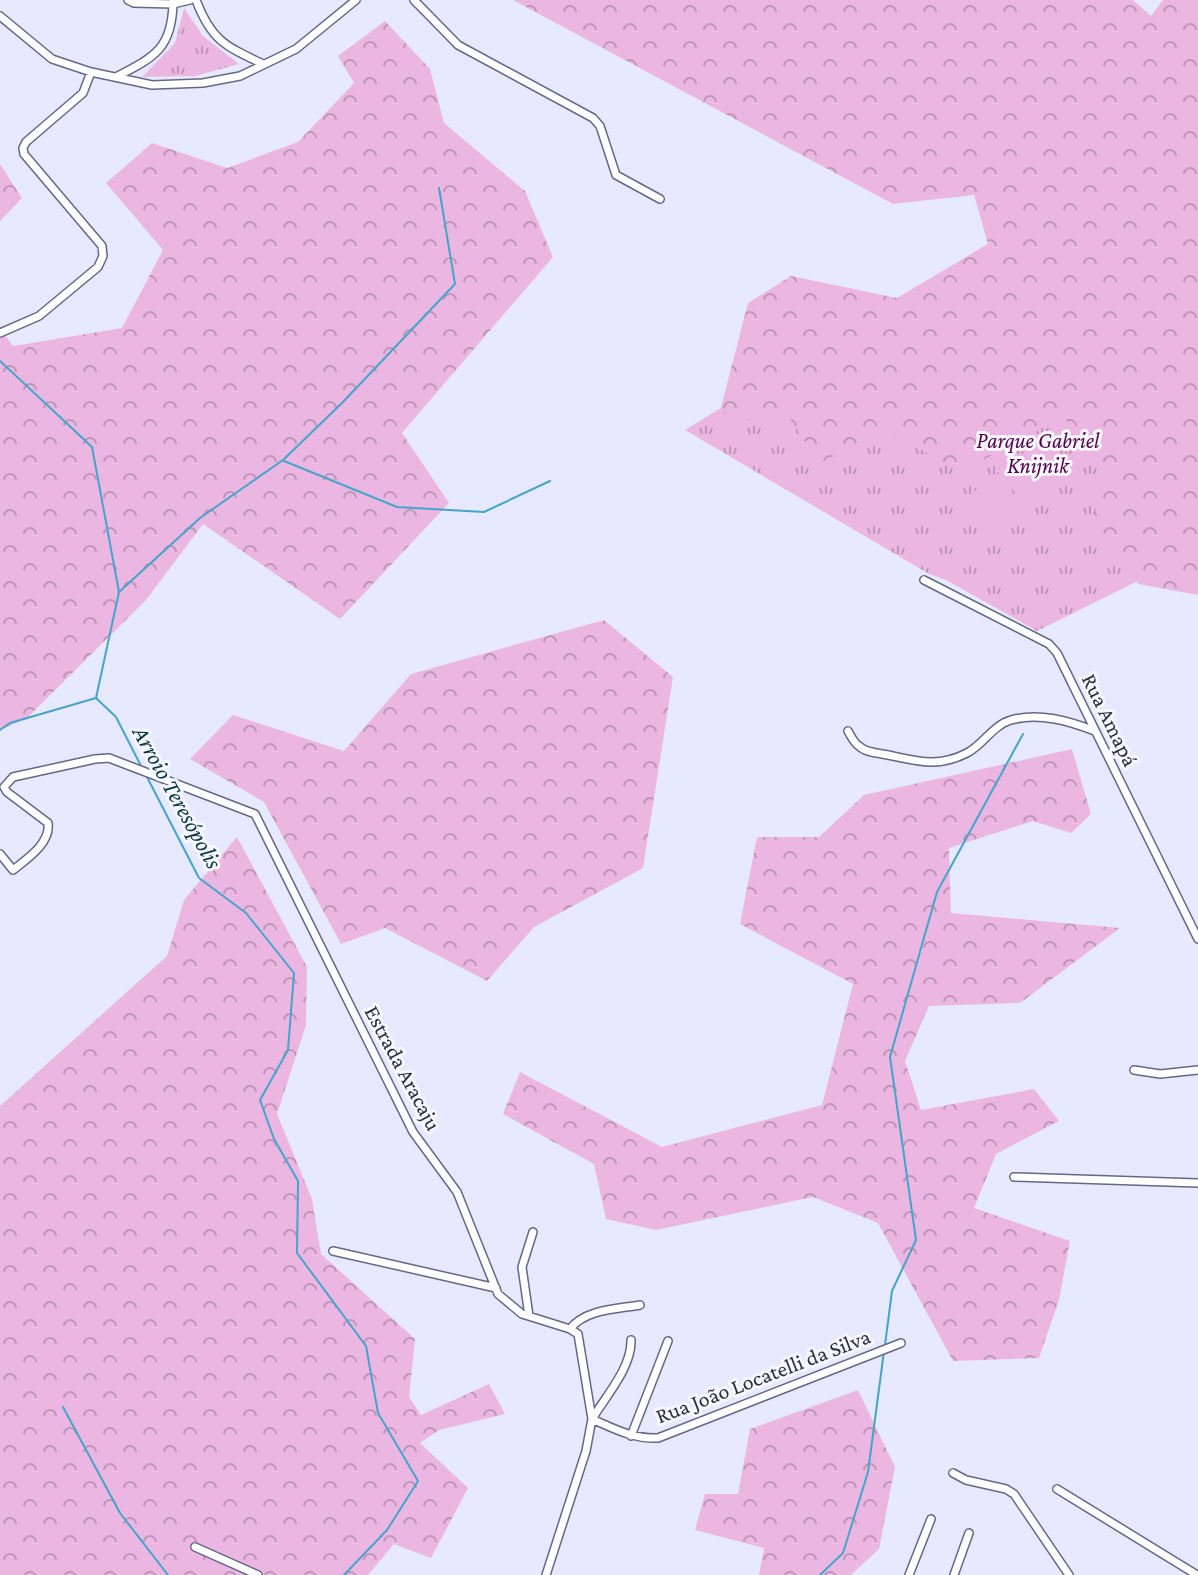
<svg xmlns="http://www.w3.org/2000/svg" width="1198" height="1575" viewBox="0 0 1198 1575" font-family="'Crimson Pro',serif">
<defs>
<pattern id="grass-tufts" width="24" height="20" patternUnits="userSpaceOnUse" patternTransform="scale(2)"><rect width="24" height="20" fill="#ebb7e2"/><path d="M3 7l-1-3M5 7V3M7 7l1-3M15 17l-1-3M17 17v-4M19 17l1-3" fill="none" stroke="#bf95b8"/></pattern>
<pattern id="forest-crowns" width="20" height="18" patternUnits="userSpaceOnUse" patternTransform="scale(2)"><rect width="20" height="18" fill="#ebb7e2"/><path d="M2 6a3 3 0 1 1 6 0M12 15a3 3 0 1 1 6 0" fill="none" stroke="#bf95b8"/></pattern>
</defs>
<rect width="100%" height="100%" fill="#e6e9ff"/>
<path fill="url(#grass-tufts)" d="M 184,8 L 203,36 L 239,64 L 195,76 L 142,77 L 175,43 Z
M 988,244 L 1198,551 L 1037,631 L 946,580 L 929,574 L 685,430 Z"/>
<path fill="url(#forest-crowns)" d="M 513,0 L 1133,0 L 1151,16 L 1163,0 L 1198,0 L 1198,595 L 1138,584 L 1094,519 L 1102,470 L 1063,417 L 960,472 L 884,428 L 819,464 L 787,414 L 732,422 L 721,407 L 748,303 L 791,276 L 897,298 L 988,244 L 974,195 L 893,204 Z
M 385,21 L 430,69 L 444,123 L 525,191 L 553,257 L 402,433 L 449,503 L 340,619 L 203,524 L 146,600 L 27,718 L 0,730 L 0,329 L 13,346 L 122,328 L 163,250 L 106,183 L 152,143 L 227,168 L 298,142 L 354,83 L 338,56 Z
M 0,164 L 22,198 L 0,221 Z
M 604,620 L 673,677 L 643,868 L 534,927 L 487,981 L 385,928 L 341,944 L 264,802 L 190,759 L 233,715 L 344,751 L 411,674 Z
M 1072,749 L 1091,814 L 1071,833 L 1033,821 L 949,848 L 951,913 L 1120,928 L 1020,1003 L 929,1006 L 905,1061 L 921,1110 L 1034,1089 L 1059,1121 L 996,1154 L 974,1208 L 1070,1241 L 1059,1300 L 1039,1358 L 953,1361 L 878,1223 L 813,1197 L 656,1230 L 606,1219 L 594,1164 L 503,1114 L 520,1072 L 662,1147 L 822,1105 L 853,984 L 740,924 L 757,837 L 819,837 L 864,795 Z
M 237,837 L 307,967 L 306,1025 L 277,1114 L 312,1199 L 321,1254 L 415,1339 L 409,1397 L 421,1415 L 489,1384 L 505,1414 L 439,1430 L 420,1443 L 468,1488 L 431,1558 L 394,1544 L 368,1575 L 0,1575 L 0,1106 L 167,956 L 184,900 Z
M 858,1390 L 895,1467 L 879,1549 L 851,1575 L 759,1575 L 764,1548 L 695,1530 L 705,1494 L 738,1494 L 750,1429 Z"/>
<path fill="#ebb7e2" d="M 1016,455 L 1040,484 L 1021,500 L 997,471 Z
M 990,478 L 1014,508 L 996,524 L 971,494 Z"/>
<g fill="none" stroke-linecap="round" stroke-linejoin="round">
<path stroke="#44a5c8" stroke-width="2" d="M 0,361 L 92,447 L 119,592 L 96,698 L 116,717 L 142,768
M 284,461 L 397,507 L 484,512 L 550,481
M 119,592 L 200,518 L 283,460 L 342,403 L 455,284 L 439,188
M 0,730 L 10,723 L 96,698
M 147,777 L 199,878 L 246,913 L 294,973 L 288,1050 L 260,1100 L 274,1139 L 298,1181 L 297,1253 L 366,1346 L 378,1413 L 418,1481 L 387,1530 L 344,1575
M 885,1345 L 892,1291 L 916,1240 L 890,1057 L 937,892 L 1023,734
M 63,1407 L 120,1513 L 168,1575
M 820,1575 L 843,1553 L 868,1472 L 884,1351"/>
<g stroke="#646887" stroke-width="10">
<path id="street" d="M 128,0 L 134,3 L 173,4 L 190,0
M 196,0 C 211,40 225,46 263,64
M 414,0 L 458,45 L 593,118 L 600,126 L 616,175 L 660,199
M 0,16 L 52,59 L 91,72 L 152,85 L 203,83 L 240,76 L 296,49 L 356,0
M 116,77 C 155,57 173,48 173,0
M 0,333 L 39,316 L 98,267 L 103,256 L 102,246 L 24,154 L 23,148 L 26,142 L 83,93 L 91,72
M 924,580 L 1049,644 L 1057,653 L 1198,939
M 848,731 C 851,736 854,743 859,746 C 866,753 879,753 888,755 C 917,761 938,768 967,753 C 983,745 993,725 1011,720 C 1039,712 1069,721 1095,731
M 0,854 L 13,870 C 27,859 51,843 48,823 L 7,792 L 4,787 L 13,777 L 95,759 L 109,758 L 255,814 L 413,1132 L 457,1192 L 498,1294 L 522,1314 L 570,1329 L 578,1334 L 592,1419 L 586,1451 L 546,1575
M 1134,1070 L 1160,1074 L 1198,1070
M 1014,1177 L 1198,1183
M 333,1251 L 496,1288
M 529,1316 L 522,1267 L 533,1232
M 570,1329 C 585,1309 618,1309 640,1305
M 592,1419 C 615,1429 633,1439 658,1438 L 901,1343
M 592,1419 C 606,1396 632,1367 631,1340
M 631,1436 L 668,1341
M 953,1473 L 966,1480 L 1006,1489 L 1014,1494 L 1069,1575
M 1057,1489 L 1197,1575
M 195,1547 L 258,1575
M 909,1575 L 931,1519
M 954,1575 L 969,1533"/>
</g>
<use href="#street" stroke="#fff" stroke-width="7"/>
</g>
<g text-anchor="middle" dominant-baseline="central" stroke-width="6" stroke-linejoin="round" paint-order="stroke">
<g font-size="22" font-style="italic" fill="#51024a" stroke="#f6f7ff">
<text x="1038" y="440">Parque Gabriel<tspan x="1038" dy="25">Knijnik</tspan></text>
</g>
<g font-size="22" fill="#2c2e3b" stroke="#f6f7ff">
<text transform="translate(1110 720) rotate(64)">Rua Amapá</text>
<text transform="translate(403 1068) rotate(62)">Estrada Aracaju</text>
<text transform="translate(763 1376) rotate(-21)">Rua João Locatelli da Silva</text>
</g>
<g font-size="24" font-style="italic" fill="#0b3746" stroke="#f6f7ff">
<text transform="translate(178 797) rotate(61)">Arroio Teresópolis</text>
</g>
</g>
</svg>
